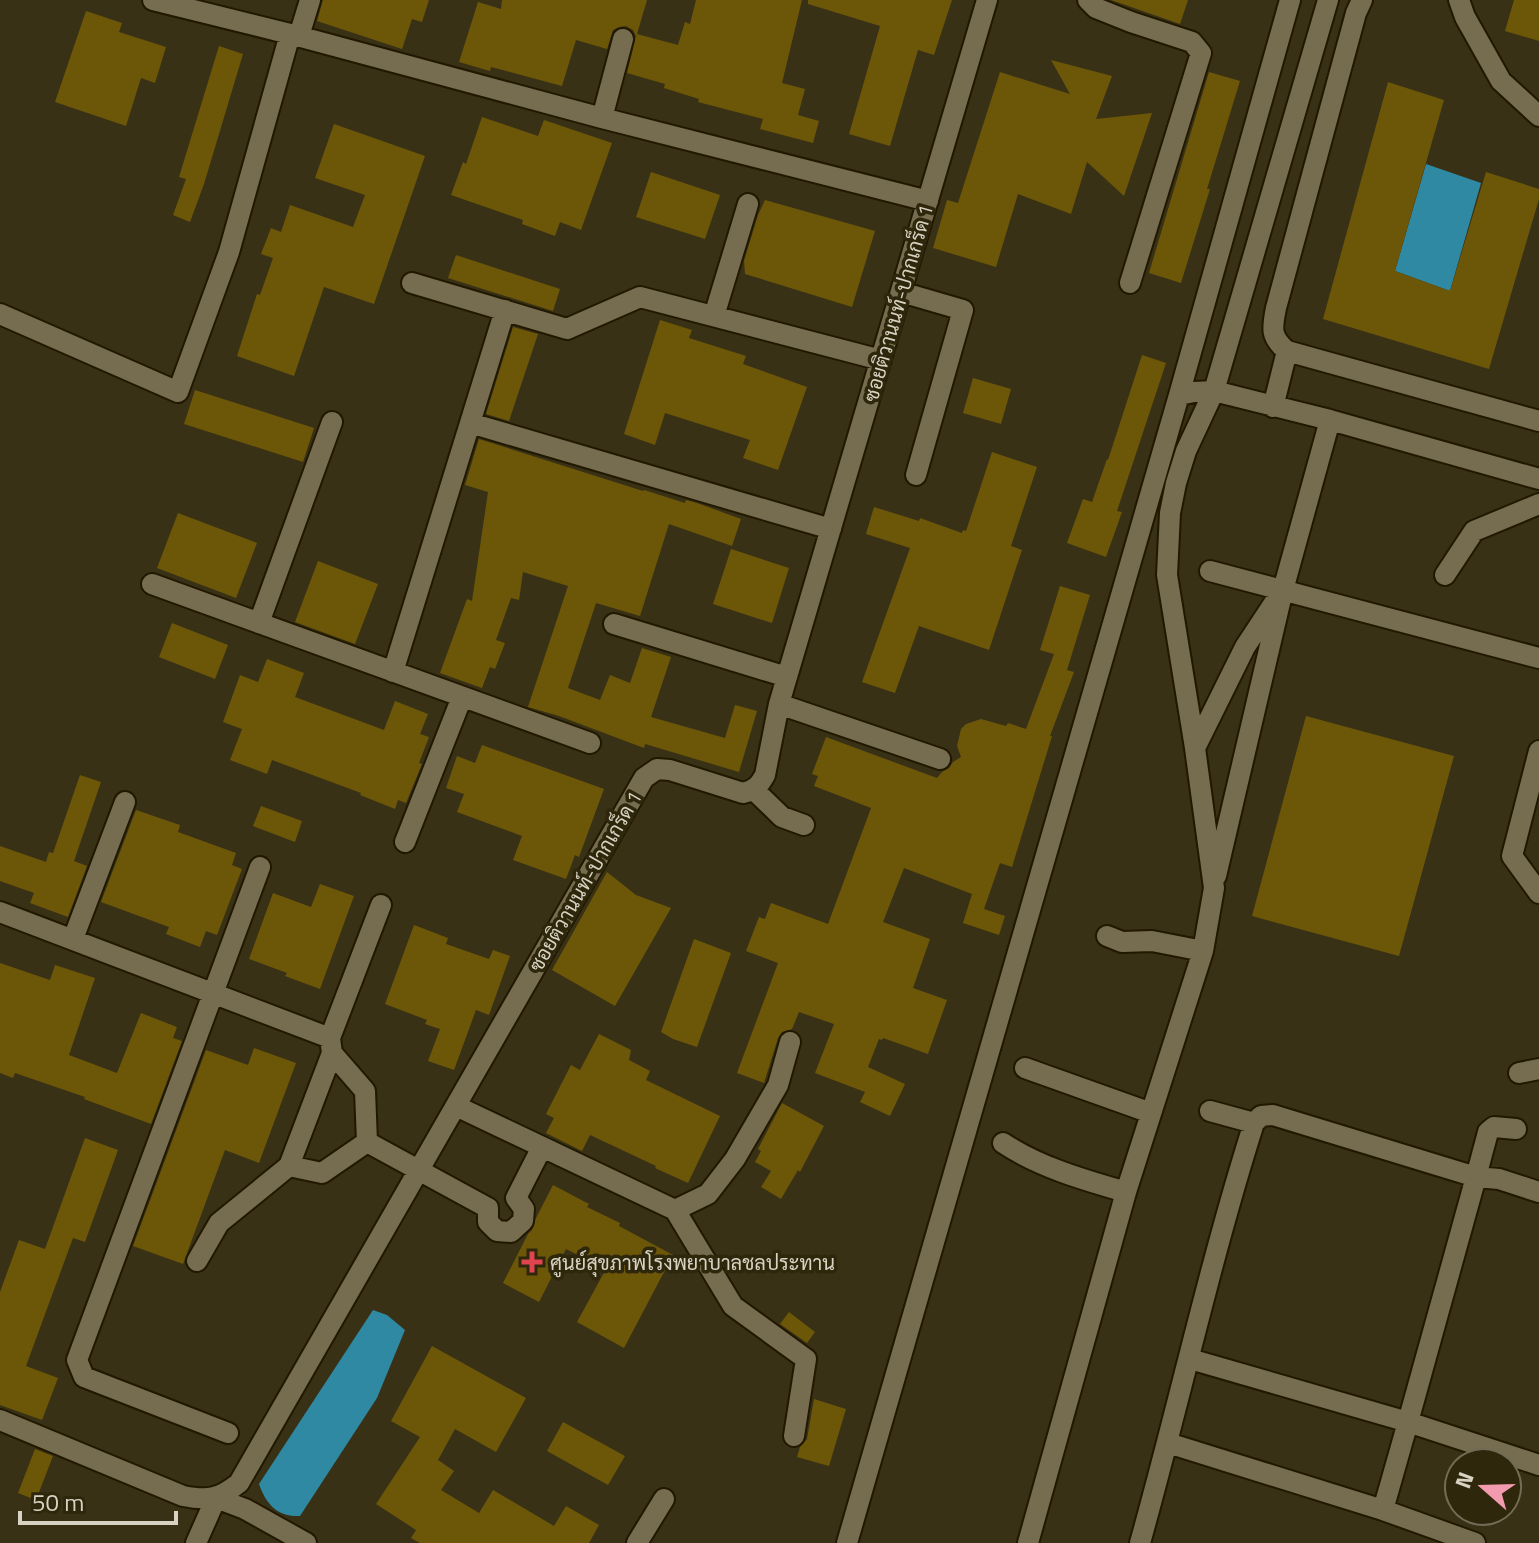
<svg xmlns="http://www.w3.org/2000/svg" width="1539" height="1543" viewBox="0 0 1539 1543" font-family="'Titillium Web',Sarabun,sans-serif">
<rect width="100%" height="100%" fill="#393116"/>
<path fill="#2f89a3" d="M 1426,164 L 1481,183 L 1450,291 L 1395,271 Z
M 373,1310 L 387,1315 L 405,1330 L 377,1398 L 300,1516 C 277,1517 266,1504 259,1484 Z"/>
<path fill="#6c5709" d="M 323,0 L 429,0 L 422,22 L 412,19 L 402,49 L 317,21 Z
M 502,0 L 647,0 L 637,34 L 678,45 L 685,22 L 690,24 L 696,0 L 802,0 L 782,83 L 805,89 L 798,115 L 819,121 L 813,143 L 760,129 L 763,119 L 698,102 L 699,99 L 664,88 L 665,84 L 627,73 L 636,36 L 633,30 L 626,26 L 619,27 L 613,30 L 607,49 L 576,40 L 562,86 L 491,67 L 490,71 L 459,62 L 478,2 L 501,9 Z
M 808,0 L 952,0 L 934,55 L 918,50 L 890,146 L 849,134 L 880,26 L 808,4 Z
M 1111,0 L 1188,0 L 1180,24 Z
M 1514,0 L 1539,0 L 1539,41 L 1505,31 Z
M 86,11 L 122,23 L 119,32 L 166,47 L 155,83 L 141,78 L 126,126 L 55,102 Z
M 219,46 L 243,54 L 204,184 L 190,222 L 173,215 L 186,179 L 179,177 Z
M 1051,60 L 1112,76 L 1096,119 L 1152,113 L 1124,196 L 1087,162 L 1071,214 L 1018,194 L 996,267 L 933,248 L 947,200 L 958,203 L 1000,72 L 1070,94 Z
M 1209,72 L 1240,81 L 1207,189 L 1210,189 L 1181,283 L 1149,273 Z
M 1388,82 L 1444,100 L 1395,271 L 1450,291 L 1486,172 L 1539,189 L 1539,199 L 1489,369 L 1323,319 Z
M 482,117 L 538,136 L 544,120 L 612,143 L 581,230 L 560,222 L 555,236 L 522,224 L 523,220 L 451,195 L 463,162 L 466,164 Z
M 334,124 L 425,156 L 374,304 L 324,287 L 294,376 L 237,356 L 257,294 L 260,295 L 273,258 L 261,254 L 271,228 L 281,232 L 290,205 L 353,227 L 365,195 L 315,178 Z
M 651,172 L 720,195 L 705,239 L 636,217 Z
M 765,200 L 875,231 L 852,307 L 745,274 L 744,261 L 758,215 Z
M 456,255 L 560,289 L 553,311 L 448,278 Z
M 660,320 L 692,330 L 689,338 L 746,356 L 743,364 L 807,387 L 778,470 L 743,458 L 750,440 L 665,413 L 655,445 L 624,434 Z
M 513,327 L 538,334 L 509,421 L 486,414 Z
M 1142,355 L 1166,363 L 1117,511 L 1122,512 L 1106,557 L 1067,543 L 1083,499 L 1092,502 L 1107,459 L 1108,460 Z
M 973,378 L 1011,389 L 1001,424 L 963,413 Z
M 195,390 L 314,428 L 303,462 L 184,424 Z
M 479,439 L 643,491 L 644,490 L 685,503 L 686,500 L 697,503 L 741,519 L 732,546 L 669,524 L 640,616 L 596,603 L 568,688 L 600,700 L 610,675 L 630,683 L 642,648 L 671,657 L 651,717 L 725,738 L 735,705 L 757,711 L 739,772 L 645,744 L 644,748 L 559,716 L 528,707 L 568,586 L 523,572 L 519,600 L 511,598 L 496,640 L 505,643 L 495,669 L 490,667 L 482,688 L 440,673 L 467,599 L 472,601 L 488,492 L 465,485 Z
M 992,452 L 1037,467 L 1011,546 L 1022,550 L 989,650 L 919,626 L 895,693 L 862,682 L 910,548 L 866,534 L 874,507 L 919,521 L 920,518 L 962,533 L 963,530 L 966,531 Z
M 178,513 L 257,543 L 236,598 L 157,568 Z
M 731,549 L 789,568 L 772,623 L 713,604 Z
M 318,561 L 378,584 L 355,644 L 295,622 Z
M 1060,586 L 1090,595 L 1067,670 L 1074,672 L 1050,736 L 1052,736 L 1012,867 L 1000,863 L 984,909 L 1005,916 L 999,935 L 963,923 L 972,894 L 904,868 L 883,922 L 930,939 L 913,988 L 947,1000 L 928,1054 L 883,1038 L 882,1040 L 879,1039 L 868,1067 L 905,1084 L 890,1116 L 860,1102 L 865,1092 L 815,1073 L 834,1024 L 799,1012 L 792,1029 L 782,1032 L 778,1038 L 764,1083 L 737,1073 L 778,963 L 746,951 L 759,917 L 765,919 L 771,903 L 828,924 L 871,808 L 814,786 L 818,776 L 812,774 L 826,737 L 937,778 L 942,772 L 949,768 L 953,762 L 961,757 L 957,746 L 961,729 L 966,724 L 981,719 L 1006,726 L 1008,723 L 1026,729 L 1054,654 L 1040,650 Z
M 172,623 L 228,645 L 215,679 L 159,657 Z
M 267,659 L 304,673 L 295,697 L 384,730 L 395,701 L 428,714 L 420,734 L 429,737 L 419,763 L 422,764 L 406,803 L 398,800 L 395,809 L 360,795 L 361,793 L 272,760 L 267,774 L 230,760 L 242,729 L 223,722 L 240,675 L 258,682 Z
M 1306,716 L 1454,756 L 1399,956 L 1252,916 Z
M 482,745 L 604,789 L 579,857 L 575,855 L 566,879 L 513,860 L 522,836 L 457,812 L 464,794 L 446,788 L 457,756 L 475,763 Z
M 80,775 L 101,782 L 74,861 L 87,866 L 68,917 L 30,903 L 34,893 L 0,881 L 0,846 L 46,862 L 49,852 L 53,853 Z
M 261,806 L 302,821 L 295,842 L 253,826 Z
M 136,810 L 180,825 L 178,832 L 236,853 L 232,865 L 242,869 L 217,935 L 206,931 L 200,947 L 166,934 L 169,927 L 101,902 Z
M 607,872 L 636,895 L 671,908 L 615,1006 L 552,970 Z
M 320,884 L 354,896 L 320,989 L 285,976 L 287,973 L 249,959 L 273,893 L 311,907 Z
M 414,925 L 448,938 L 446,944 L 489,959 L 493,950 L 510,956 L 489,1015 L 476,1010 L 454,1070 L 428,1061 L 440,1029 L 425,1024 L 427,1020 L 385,1004 Z
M 694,939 L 731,953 L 697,1047 L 673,1039 L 661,1032 Z
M 0,963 L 50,980 L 55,965 L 95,978 L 69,1055 L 117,1073 L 141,1013 L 177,1027 L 173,1038 L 182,1041 L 151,1124 L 84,1099 L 85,1097 L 15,1073 L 13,1078 L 0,1073 Z
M 599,1034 L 631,1050 L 629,1060 L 650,1071 L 646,1080 L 720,1116 L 688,1183 L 655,1168 L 656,1166 L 590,1135 L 582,1151 L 546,1133 L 554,1118 L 546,1114 L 571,1065 L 580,1070 Z
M 254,1048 L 296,1063 L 259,1163 L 225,1150 L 183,1264 L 133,1246 L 206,1050 L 248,1065 Z
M 782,1103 L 824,1126 L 800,1172 L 798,1170 L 781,1199 L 761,1187 L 771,1171 L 755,1162 L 761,1151 L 758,1149 Z
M 85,1138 L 118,1150 L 85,1242 L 73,1238 L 26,1366 L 58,1378 L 42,1420 L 0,1405 L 0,1292 L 19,1240 L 45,1249 Z
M 553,1185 L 589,1204 L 587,1207 L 620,1223 L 619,1226 L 673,1255 L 624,1348 L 577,1322 L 606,1269 L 566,1249 L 539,1302 L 503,1283 L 528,1234 L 532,1230 L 536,1218 Z
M 789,1312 L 815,1332 L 807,1343 L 780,1324 Z
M 432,1346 L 526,1398 L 496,1452 L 455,1429 L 438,1460 L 454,1471 L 441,1490 L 479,1513 L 493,1490 L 554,1526 L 566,1506 L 599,1525 L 589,1543 L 420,1543 L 411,1538 L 416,1530 L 376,1504 L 420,1437 L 391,1421 Z
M 814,1399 L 846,1409 L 829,1466 L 797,1457 L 800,1447 L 807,1439 Z
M 563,1422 L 625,1456 L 608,1485 L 547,1451 Z
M 35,1449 L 53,1456 L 36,1500 L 18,1493 Z"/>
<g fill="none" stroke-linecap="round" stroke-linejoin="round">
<g stroke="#211800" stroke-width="24">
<path id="minor" d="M 153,0 L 290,34 L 602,118 L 928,201
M 1088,0 L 1096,8 L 1131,22 L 1192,42 L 1201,53 L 1130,283
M 1459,0 L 1465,17 L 1501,81 L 1539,116
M 299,36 L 310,0
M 602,118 L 623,39
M 412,283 L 567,329 L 640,297 L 881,360
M 901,292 L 963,310 L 916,475
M 0,314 L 178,392 L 229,252 L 290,34
M 714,316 L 748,204
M 1287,351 C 1270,337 1272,328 1276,308 L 1356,13 L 1362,0
M 1179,395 L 1194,392 L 1214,391 L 1330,420 L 1539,479
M 1273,407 L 1287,351 L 1539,421
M 470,423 L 831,529
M 1210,571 L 1539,658
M 1445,575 L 1474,531 L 1539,504
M 152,584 L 590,743
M 259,623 L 332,422
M 614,624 L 787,677
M 393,672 L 505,310
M 779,704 L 940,759
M 1195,748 L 1245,647 L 1274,603
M 1539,751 L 1512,856 L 1539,893
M 754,790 L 782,817 L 804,825
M 405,842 L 462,697
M 1216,876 L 1283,590 L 1330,420
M 0,912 L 330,1038 L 332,1053 L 365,1091 L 367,1142 L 488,1208 L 488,1222 L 497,1231 L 511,1232 L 523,1221 L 524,1209 L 516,1198 L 542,1147
M 1107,936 L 1122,942 L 1152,941 L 1203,951
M 73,939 L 125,802
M 330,1038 L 381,905
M 332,1053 L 289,1166 L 322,1173 L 367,1142
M 1025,1068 L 1151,1113
M 1519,1073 L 1539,1069
M 456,1106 L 675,1210 L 733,1306 L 806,1359 L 794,1436
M 1210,1111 L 1254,1123
M 1003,1143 C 1039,1167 1084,1180 1126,1192
M 675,1210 L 708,1194 L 735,1159 L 778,1085 L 790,1042
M 197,1261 L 219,1223 L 289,1166
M 1190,1359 L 1408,1422 L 1476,1177 L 1499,1179 L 1539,1192
M 0,1420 L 183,1496 C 208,1501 219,1499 239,1483 L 644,778 L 657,769 L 670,770 L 743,793 C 755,790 759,786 765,775 L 779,704 L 987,0
M 228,1433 L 84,1377 L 77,1360 L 260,867
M 1168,1443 L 1383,1510 L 1475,1543
M 216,1498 L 245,1509 L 306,1543
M 1383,1510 L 1408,1422 L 1539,1465
M 196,1543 L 216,1498
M 637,1543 L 664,1499
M 847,1543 L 1179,395 L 1290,0
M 1028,1543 L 1126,1192 L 1203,951 L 1214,888 L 1195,748 L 1167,575 L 1170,513 L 1176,483 L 1186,451 L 1214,391 L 1328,0
M 1140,1543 C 1179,1404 1210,1261 1254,1123 L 1261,1116 L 1273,1115 L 1476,1177 L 1488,1132 L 1494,1127 L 1516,1129"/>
</g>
<use href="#minor" stroke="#766c50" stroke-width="20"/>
</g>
<path fill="#e0444e" stroke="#2f270c" stroke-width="3" d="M528 1250h8v8h8v8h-8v8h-8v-8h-8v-8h8z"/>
<g text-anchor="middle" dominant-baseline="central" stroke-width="7" stroke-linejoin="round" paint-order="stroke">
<g font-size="20" fill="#d7d2c2" stroke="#2f270c">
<text transform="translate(898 303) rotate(-74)">ซอยติวานนท์-ปากเกร็ด 1</text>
<text transform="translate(585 881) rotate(-60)">ซอยติวานนท์-ปากเกร็ด 1</text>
</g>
<g font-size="20" fill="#d7d2c2" stroke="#2f270c" text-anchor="start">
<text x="550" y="1262">ศูนย์สุขภาพโรงพยาบาลชลประทาน</text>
</g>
</g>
<g transform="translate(1483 1487) rotate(290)"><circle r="38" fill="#2f270c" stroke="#726b55" stroke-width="2"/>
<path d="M0-6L14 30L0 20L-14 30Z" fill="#f29aae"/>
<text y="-12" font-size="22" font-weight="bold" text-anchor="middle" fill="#d7d2c2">N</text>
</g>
<path d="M20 1511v12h156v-12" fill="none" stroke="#d7d2c2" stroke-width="4"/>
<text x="32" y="1511" font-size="24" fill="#d7d2c2" stroke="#2f270c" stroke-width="6" paint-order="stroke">50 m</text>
</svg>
